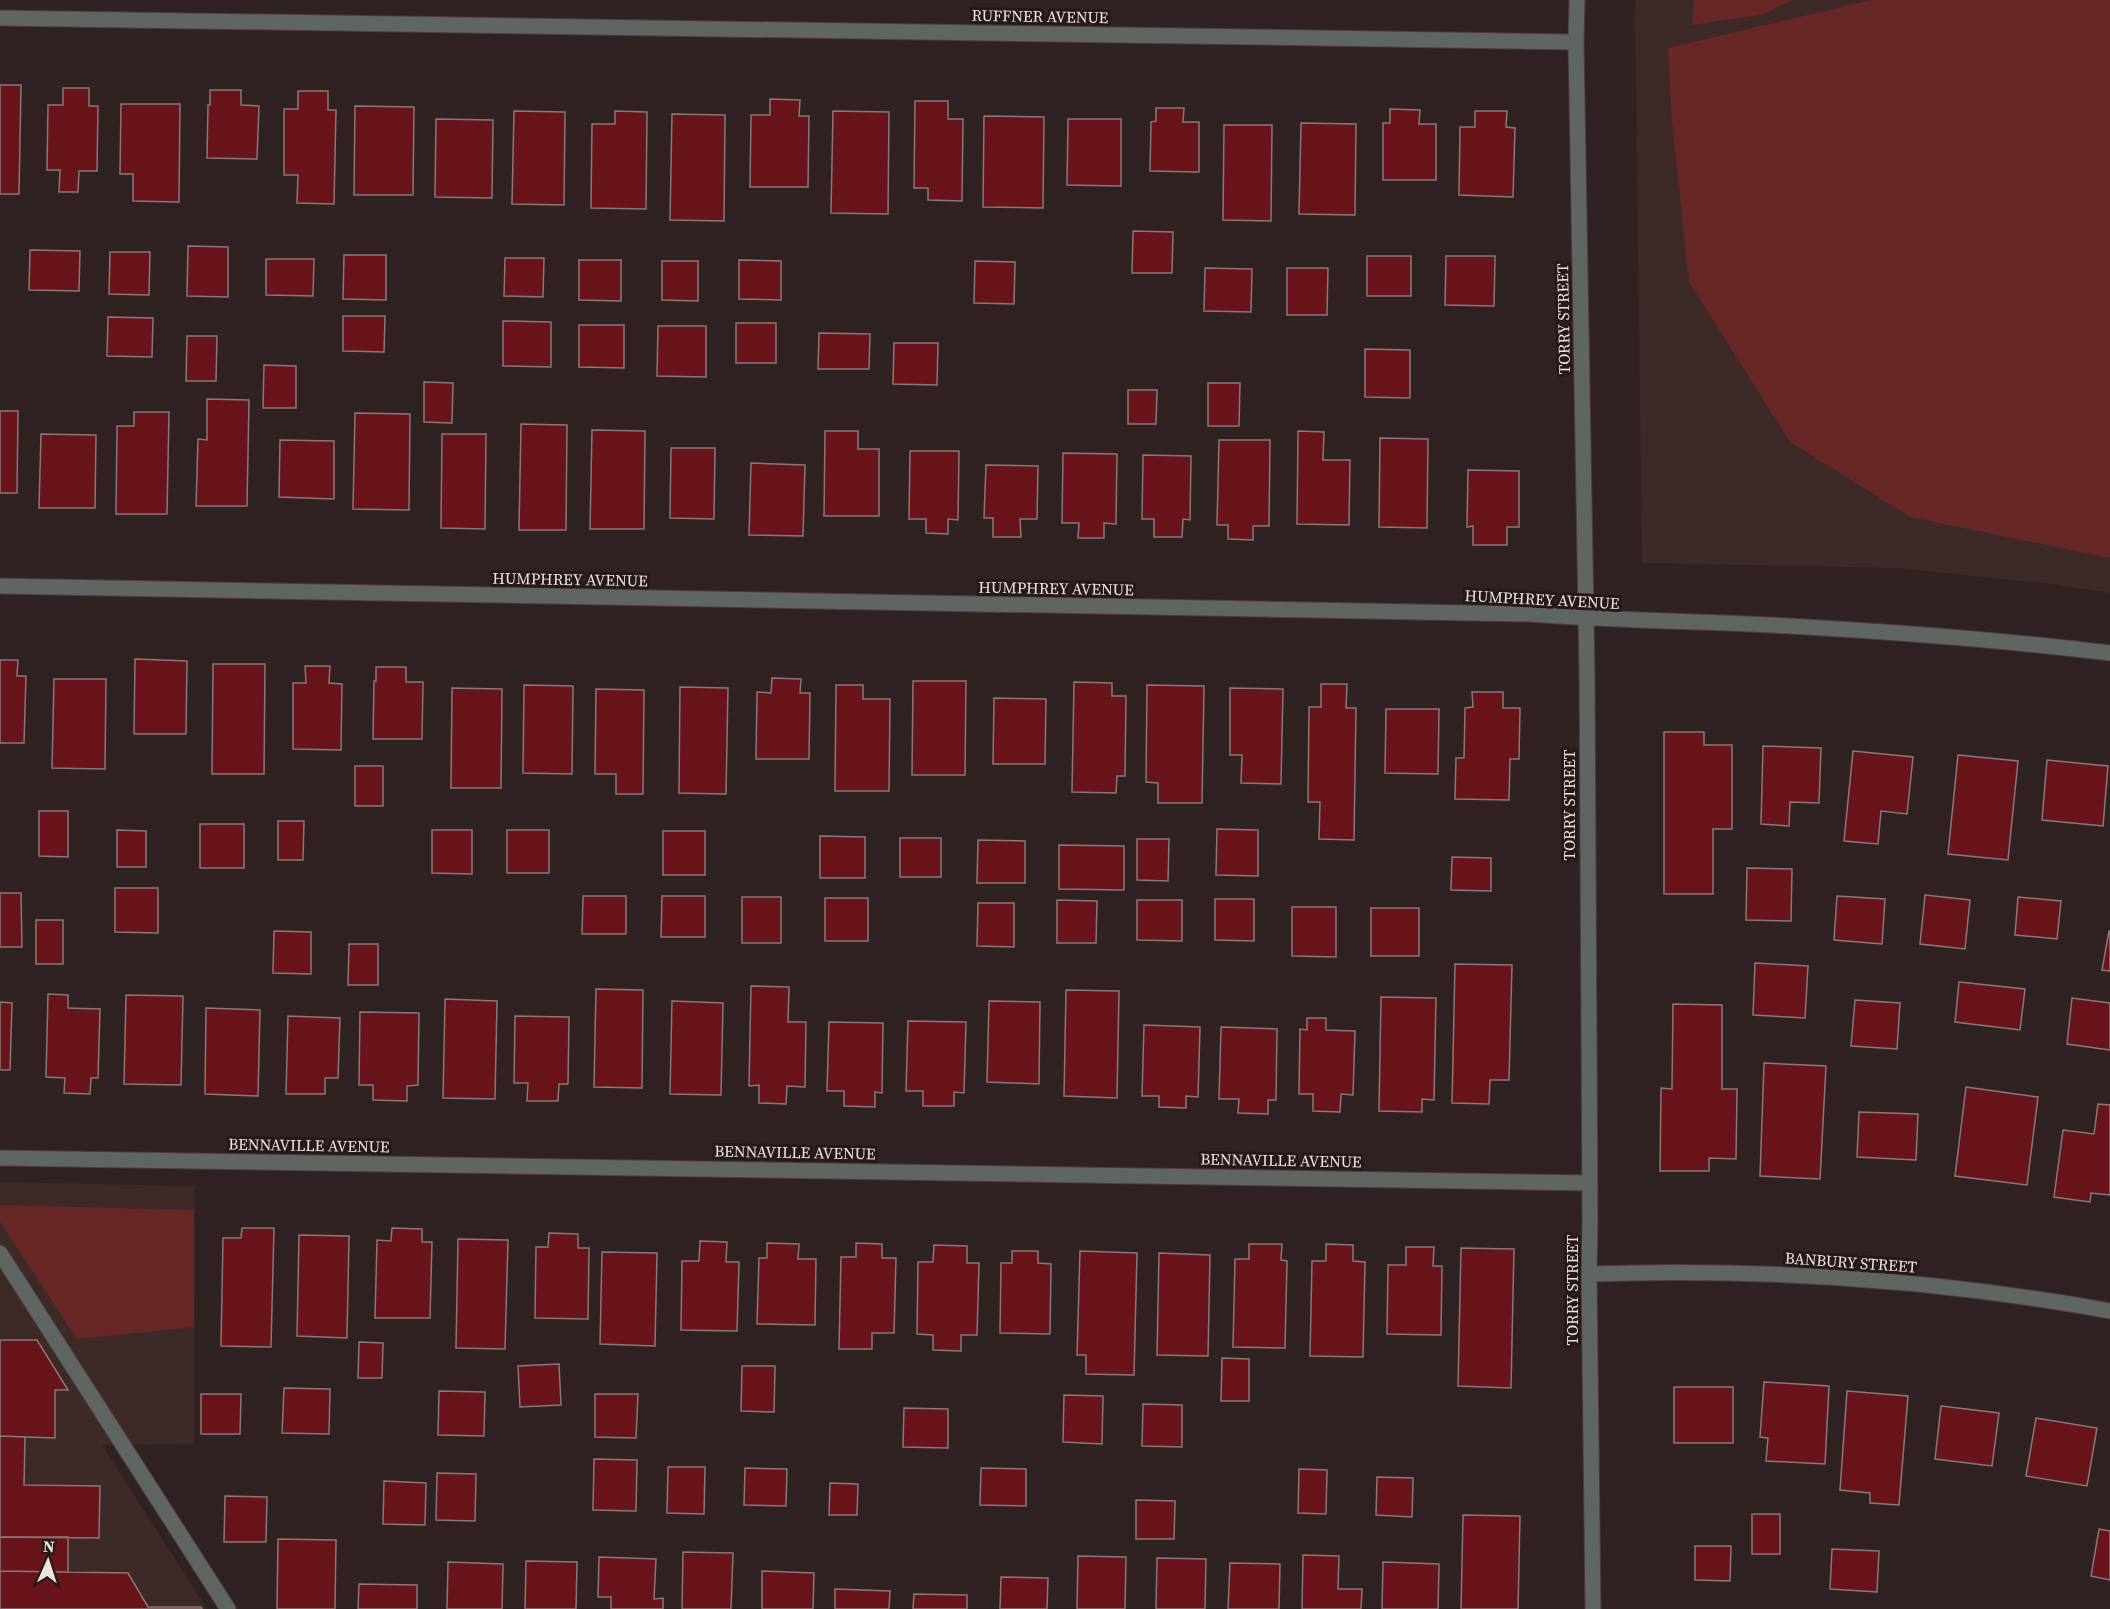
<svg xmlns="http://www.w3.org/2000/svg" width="2110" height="1609" viewBox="0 0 2110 1609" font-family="'Source Serif 4',serif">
<rect width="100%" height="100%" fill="#302222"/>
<path fill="#3d2927" d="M 1635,0 L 2110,0 L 2110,593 L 2051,584 L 1896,568 L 1642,563 Z
M 0,1182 L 195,1186 L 194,1444 L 102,1445 L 207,1609 L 0,1609 Z"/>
<path fill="#682727" d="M 1694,0 L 1793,0 L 1761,15 L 1692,25 Z
M 1871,0 L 2110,0 L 2110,558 L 1910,517 L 1790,442 L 1689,282 L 1672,122 L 1668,48 Z
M 0,1205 L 194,1210 L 194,1327 L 77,1339 L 0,1222 Z"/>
<path fill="#69141a" stroke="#897876" stroke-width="1.5" d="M 0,85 L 21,85 L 19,194 L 0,194 Z
M 63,88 L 89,88 L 89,106 L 98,106 L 97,171 L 79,171 L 78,192 L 59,192 L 60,170 L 47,170 L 48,105 L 63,105 Z
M 210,90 L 241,90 L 241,105 L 259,106 L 257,159 L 207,158 L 208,105 L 210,105 Z
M 298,91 L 328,91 L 328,110 L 336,110 L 334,204 L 297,203 L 298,175 L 284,175 L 284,109 L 298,109 Z
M 770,99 L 800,100 L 799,116 L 809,116 L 808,187 L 750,187 L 751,115 L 770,115 Z
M 915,101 L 948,101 L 948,119 L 963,119 L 962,201 L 928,200 L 928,188 L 914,188 Z
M 121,104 L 180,104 L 179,202 L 133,201 L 133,174 L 120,174 Z
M 355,106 L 414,107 L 413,195 L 354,195 Z
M 1156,108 L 1184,108 L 1183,122 L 1199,122 L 1199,172 L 1150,171 L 1151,122 L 1156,121 Z
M 1390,109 L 1420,110 L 1419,124 L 1436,124 L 1436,180 L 1383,180 L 1383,123 L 1390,123 Z
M 514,111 L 565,112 L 564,205 L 512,204 Z
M 615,111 L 647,112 L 646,209 L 591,208 L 592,124 L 615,124 Z
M 833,111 L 889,112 L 888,214 L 831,213 Z
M 1475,111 L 1507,111 L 1506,127 L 1515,128 L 1513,197 L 1459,195 L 1460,127 L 1475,127 Z
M 672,114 L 725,115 L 724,221 L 670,220 Z
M 984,116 L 1044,117 L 1043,208 L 983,207 Z
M 436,119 L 493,120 L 492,198 L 435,197 Z
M 1068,119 L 1121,119 L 1121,186 L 1067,185 Z
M 1301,123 L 1356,124 L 1355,215 L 1299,214 Z
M 1224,125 L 1272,125 L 1271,221 L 1223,220 Z
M 1133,231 L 1173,232 L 1172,273 L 1132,273 Z
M 188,246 L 228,247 L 228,297 L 187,296 Z
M 30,250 L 80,251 L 79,291 L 29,290 Z
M 110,252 L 150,252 L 149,295 L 109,294 Z
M 344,255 L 386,255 L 386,300 L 343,299 Z
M 1367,256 L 1411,256 L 1411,296 L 1367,296 Z
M 1446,256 L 1495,256 L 1494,306 L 1445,305 Z
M 505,258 L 544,258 L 543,297 L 504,296 Z
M 266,259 L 314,259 L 313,296 L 266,295 Z
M 579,260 L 621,260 L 621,301 L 579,300 Z
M 739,260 L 781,261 L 781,300 L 739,299 Z
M 662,261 L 698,261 L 698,301 L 662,300 Z
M 975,261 L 1015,262 L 1014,304 L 974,303 Z
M 1205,268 L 1252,269 L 1251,312 L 1204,311 Z
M 1287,268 L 1328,268 L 1327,315 L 1287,315 Z
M 343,316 L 385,316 L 384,352 L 343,351 Z
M 108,317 L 153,318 L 152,357 L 107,356 Z
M 503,321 L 551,322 L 551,367 L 503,366 Z
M 736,323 L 776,323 L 776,363 L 736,363 Z
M 579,325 L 624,325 L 624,368 L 579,367 Z
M 658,326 L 706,326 L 706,377 L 657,376 Z
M 819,333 L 870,334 L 869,369 L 818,369 Z
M 187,336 L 217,336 L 216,381 L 186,381 Z
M 894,343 L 938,343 L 937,385 L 893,384 Z
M 1365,349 L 1410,350 L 1410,398 L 1365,397 Z
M 264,365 L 296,366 L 296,408 L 263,408 Z
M 424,382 L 453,383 L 452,423 L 424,422 Z
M 1208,383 L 1240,383 L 1239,426 L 1208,426 Z
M 1128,390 L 1157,390 L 1156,424 L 1128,424 Z
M 207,399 L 249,400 L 247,506 L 196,506 L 198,439 L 207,440 Z
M 0,411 L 18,411 L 17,493 L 0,493 Z
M 134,412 L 169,412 L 167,514 L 116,514 L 117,426 L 134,426 Z
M 355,413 L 410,414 L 409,510 L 353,509 Z
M 521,424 L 567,425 L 566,530 L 519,530 Z
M 592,430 L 645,431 L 644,529 L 590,529 Z
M 825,431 L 858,431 L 858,449 L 879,449 L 879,516 L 824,516 Z
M 1298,431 L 1324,432 L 1323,460 L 1350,460 L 1349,525 L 1297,524 Z
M 41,434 L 96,435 L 95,508 L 39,508 Z
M 442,434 L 486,434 L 485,529 L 441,528 Z
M 1380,438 L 1428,439 L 1427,528 L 1379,527 Z
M 280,440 L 334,441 L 334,499 L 279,497 Z
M 1219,440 L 1270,440 L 1269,526 L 1253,526 L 1253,540 L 1228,539 L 1228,525 L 1217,525 Z
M 671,448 L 715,448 L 714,519 L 670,518 Z
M 910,451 L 959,451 L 958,520 L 948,519 L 948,534 L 926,533 L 926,519 L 909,519 Z
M 1063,453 L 1117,454 L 1116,524 L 1104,523 L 1104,538 L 1078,538 L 1079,523 L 1062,523 Z
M 1143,455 L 1191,456 L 1190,520 L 1183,519 L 1182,537 L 1154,537 L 1154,519 L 1142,519 Z
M 751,463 L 805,465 L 803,536 L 749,535 Z
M 986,465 L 1038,466 L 1037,519 L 1020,519 L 1021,537 L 993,537 L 993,518 L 984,518 Z
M 1468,470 L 1519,471 L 1519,527 L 1507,527 L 1507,545 L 1473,545 L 1473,526 L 1467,527 Z
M 135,659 L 187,661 L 186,734 L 134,734 Z
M 0,660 L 18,660 L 17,676 L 26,676 L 24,743 L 0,743 Z
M 213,664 L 265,664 L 264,774 L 212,774 Z
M 305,666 L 330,666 L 329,683 L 342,684 L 341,750 L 293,749 L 293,683 L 306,683 Z
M 376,667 L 406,667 L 406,682 L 423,682 L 422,739 L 373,739 L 374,681 L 376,681 Z
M 772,678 L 801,679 L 800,693 L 810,693 L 809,759 L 756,759 L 757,692 L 771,693 Z
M 54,679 L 106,679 L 105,769 L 52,768 Z
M 913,681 L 966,681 L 965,775 L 912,775 Z
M 1074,682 L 1112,683 L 1112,696 L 1126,696 L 1125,776 L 1117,776 L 1116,793 L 1072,792 Z
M 1321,684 L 1347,684 L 1346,708 L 1356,708 L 1354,840 L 1319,839 L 1320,802 L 1308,802 L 1309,707 L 1321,707 Z
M 524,685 L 573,686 L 572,774 L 523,773 Z
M 836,685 L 863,685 L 863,699 L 890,699 L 889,791 L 835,791 Z
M 1147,685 L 1204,686 L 1202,803 L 1158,803 L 1158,783 L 1146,782 Z
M 680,687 L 728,688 L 726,794 L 679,793 Z
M 452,688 L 502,689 L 501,788 L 451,788 Z
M 1230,688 L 1283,689 L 1281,784 L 1241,783 L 1242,755 L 1230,755 Z
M 596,689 L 644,690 L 643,794 L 616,794 L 616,774 L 595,774 Z
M 1472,692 L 1503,692 L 1503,708 L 1520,708 L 1519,759 L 1510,759 L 1509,800 L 1455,799 L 1456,758 L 1464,758 L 1465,708 L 1473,707 Z
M 994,698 L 1046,699 L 1045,764 L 993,764 Z
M 1386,709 L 1439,709 L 1438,774 L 1385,773 Z
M 1664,732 L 1704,732 L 1704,745 L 1732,745 L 1732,829 L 1713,829 L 1713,894 L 1664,894 Z
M 1763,746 L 1821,748 L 1819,803 L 1790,802 L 1789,826 L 1761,824 Z
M 1853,751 L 1913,757 L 1907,814 L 1881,811 L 1878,844 L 1844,841 Z
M 1958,755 L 2018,761 L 2008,860 L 1948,854 Z
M 2047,760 L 2108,766 L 2103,826 L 2042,820 Z
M 355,766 L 383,766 L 383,806 L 355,806 Z
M 39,811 L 68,811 L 68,857 L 39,856 Z
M 278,821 L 304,821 L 303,860 L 278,860 Z
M 200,824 L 244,824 L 244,868 L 200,868 Z
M 1217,829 L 1258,830 L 1258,876 L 1216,875 Z
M 117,830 L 146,831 L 146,867 L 117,867 Z
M 432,830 L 472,830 L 472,874 L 432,873 Z
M 507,830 L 549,830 L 549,873 L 507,873 Z
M 663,831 L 705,831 L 705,875 L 663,875 Z
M 820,836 L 865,837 L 865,878 L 820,878 Z
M 900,838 L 941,838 L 941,877 L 900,877 Z
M 1137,839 L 1169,839 L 1168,881 L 1137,880 Z
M 978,840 L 1025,841 L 1025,883 L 977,883 Z
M 1059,845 L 1124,846 L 1124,890 L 1059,889 Z
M 1452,857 L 1491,858 L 1491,891 L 1451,890 Z
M 1747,868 L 1792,869 L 1791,921 L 1746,920 Z
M 115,888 L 158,888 L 158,933 L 115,932 Z
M 0,893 L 21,893 L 22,947 L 0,947 Z
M 1925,895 L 1970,900 L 1965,949 L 1920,944 Z
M 583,896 L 626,896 L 626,934 L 582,934 Z
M 662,896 L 705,896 L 705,937 L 661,937 Z
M 1837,896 L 1885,899 L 1882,944 L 1834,940 Z
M 742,897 L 781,897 L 781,943 L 742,943 Z
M 2018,897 L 2061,901 L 2057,939 L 2015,935 Z
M 825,898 L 868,898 L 868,941 L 825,941 Z
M 1215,899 L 1254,899 L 1254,941 L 1215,940 Z
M 1057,900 L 1097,901 L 1096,943 L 1057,943 Z
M 1137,900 L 1182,900 L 1182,941 L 1137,940 Z
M 978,903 L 1014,903 L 1014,947 L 977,946 Z
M 1292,907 L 1336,907 L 1336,957 L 1292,956 Z
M 1371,908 L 1419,908 L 1419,956 L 1371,956 Z
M 36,920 L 63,920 L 63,964 L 36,964 Z
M 274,931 L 311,932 L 311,974 L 273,973 Z
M 2109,931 L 2110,931 L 2110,971 L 2102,970 Z
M 349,944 L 378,944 L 378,985 L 348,985 Z
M 1755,963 L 1808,966 L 1805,1018 L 1753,1015 Z
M 1455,964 L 1512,965 L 1509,1080 L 1490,1080 L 1489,1104 L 1452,1103 Z
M 1959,982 L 2025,989 L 2020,1030 L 1955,1022 Z
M 751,986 L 789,987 L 788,1022 L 806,1022 L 805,1087 L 787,1086 L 786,1104 L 759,1103 L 759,1085 L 749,1086 Z
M 596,989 L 643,990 L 642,1088 L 594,1087 Z
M 1066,990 L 1119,991 L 1117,1098 L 1064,1096 Z
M 48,994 L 68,995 L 68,1008 L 100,1009 L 98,1078 L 91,1078 L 90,1094 L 64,1093 L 65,1078 L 46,1077 Z
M 126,995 L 183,996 L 181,1085 L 124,1084 Z
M 1381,997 L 1436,998 L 1434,1100 L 1422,1099 L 1422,1112 L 1379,1111 Z
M 2072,998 L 2110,1003 L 2110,1050 L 2067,1044 Z
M 445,999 L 497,1001 L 495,1099 L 443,1098 Z
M 1855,1000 L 1900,1003 L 1897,1049 L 1851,1046 Z
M 672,1001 L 723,1003 L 721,1095 L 670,1094 Z
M 989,1001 L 1040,1002 L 1039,1084 L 987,1082 Z
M 0,1002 L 12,1003 L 10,1070 L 0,1070 Z
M 1673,1004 L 1722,1005 L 1722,1089 L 1737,1089 L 1736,1159 L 1709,1158 L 1709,1171 L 1660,1171 L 1661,1088 L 1672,1089 Z
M 206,1008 L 260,1010 L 258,1096 L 205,1094 Z
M 360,1012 L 419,1013 L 418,1085 L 407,1086 L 407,1101 L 373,1100 L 373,1085 L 359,1085 Z
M 288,1016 L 340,1018 L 338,1078 L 325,1078 L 325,1094 L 286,1094 Z
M 515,1016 L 569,1017 L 568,1084 L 559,1084 L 558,1101 L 527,1101 L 528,1083 L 514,1083 Z
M 1307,1018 L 1326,1018 L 1326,1030 L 1355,1031 L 1353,1095 L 1341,1094 L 1340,1112 L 1313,1111 L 1313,1094 L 1299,1094 L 1300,1029 L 1307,1030 Z
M 908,1021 L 966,1022 L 964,1093 L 954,1092 L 954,1106 L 923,1106 L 923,1091 L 906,1091 Z
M 829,1022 L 883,1023 L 882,1093 L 875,1092 L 875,1107 L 844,1106 L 844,1091 L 827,1091 Z
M 1144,1025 L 1200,1027 L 1198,1097 L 1186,1096 L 1186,1108 L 1159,1107 L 1159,1096 L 1142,1096 Z
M 1221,1027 L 1277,1029 L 1276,1100 L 1268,1100 L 1268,1114 L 1238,1113 L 1239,1099 L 1219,1099 Z
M 1764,1063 L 1826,1066 L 1820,1179 L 1760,1176 Z
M 1966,1087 L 2038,1097 L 2027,1185 L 1955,1176 Z
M 2098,1104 L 2110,1105 L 2110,1195 L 2091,1193 L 2090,1202 L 2054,1197 L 2063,1130 L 2094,1134 Z
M 1859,1112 L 1918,1114 L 1916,1160 L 1857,1157 Z
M 242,1228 L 274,1228 L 271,1347 L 221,1346 L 223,1238 L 241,1238 Z
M 392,1228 L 422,1229 L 422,1242 L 432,1242 L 430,1318 L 375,1318 L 377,1240 L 391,1241 Z
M 549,1233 L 578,1234 L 578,1248 L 589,1248 L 588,1319 L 535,1318 L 536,1247 L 548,1247 Z
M 299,1235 L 349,1236 L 347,1338 L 297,1336 Z
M 458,1239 L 508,1240 L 505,1349 L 456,1348 Z
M 700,1241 L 727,1242 L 726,1262 L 739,1262 L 737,1331 L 681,1330 L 682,1261 L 699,1261 Z
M 767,1243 L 799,1244 L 798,1259 L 816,1259 L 815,1325 L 757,1324 L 759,1258 L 767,1258 Z
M 856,1243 L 882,1244 L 882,1258 L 896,1258 L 894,1333 L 872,1333 L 872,1349 L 839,1349 L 841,1257 L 856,1257 Z
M 1249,1244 L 1282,1244 L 1281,1260 L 1287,1261 L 1285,1348 L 1233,1347 L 1235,1259 L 1249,1259 Z
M 1326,1244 L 1353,1245 L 1353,1261 L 1365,1262 L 1363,1357 L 1310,1356 L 1312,1261 L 1326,1261 Z
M 934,1245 L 967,1246 L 967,1263 L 979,1263 L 977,1335 L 961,1335 L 961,1351 L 933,1350 L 933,1335 L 917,1334 L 918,1262 L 933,1262 Z
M 1406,1247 L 1434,1247 L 1433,1266 L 1442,1266 L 1441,1335 L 1387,1334 L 1388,1265 L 1406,1265 Z
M 1461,1248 L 1514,1249 L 1511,1388 L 1458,1386 Z
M 1012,1251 L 1038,1251 L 1038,1263 L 1051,1264 L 1050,1334 L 1000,1333 L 1001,1263 L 1012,1263 Z
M 1080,1251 L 1137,1253 L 1134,1375 L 1086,1374 L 1086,1355 L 1077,1355 Z
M 602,1252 L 657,1253 L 655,1346 L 600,1344 Z
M 1159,1253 L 1210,1255 L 1208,1356 L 1157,1355 Z
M 0,1340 L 37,1340 L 68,1390 L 55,1390 L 55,1438 L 0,1436 Z
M 359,1342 L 383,1343 L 382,1378 L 358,1378 Z
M 1222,1358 L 1249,1359 L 1249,1401 L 1221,1401 Z
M 559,1364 L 561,1405 L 520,1407 L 518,1366 Z
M 742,1366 L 775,1366 L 774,1412 L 741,1411 Z
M 1764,1382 L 1829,1386 L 1825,1464 L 1766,1461 L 1768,1438 L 1760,1437 Z
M 1674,1387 L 1733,1387 L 1733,1443 L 1674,1443 Z
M 284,1388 L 330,1389 L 329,1434 L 282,1433 Z
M 439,1391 L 485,1392 L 484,1436 L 438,1435 Z
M 1847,1391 L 1908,1396 L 1899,1505 L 1870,1503 L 1870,1493 L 1840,1490 Z
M 201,1394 L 241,1394 L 240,1434 L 201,1434 Z
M 595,1394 L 638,1394 L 636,1438 L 595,1437 Z
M 1064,1395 L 1103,1396 L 1102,1444 L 1063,1442 Z
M 1143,1404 L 1182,1405 L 1182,1447 L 1142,1446 Z
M 1941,1406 L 1999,1413 L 1992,1466 L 1935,1459 Z
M 904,1408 L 948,1409 L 948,1448 L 903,1447 Z
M 2036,1418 L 2097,1428 L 2087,1486 L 2026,1476 Z
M 0,1436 L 25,1437 L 24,1485 L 100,1486 L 99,1538 L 0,1537 Z
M 594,1459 L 637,1460 L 636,1511 L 593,1510 Z
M 668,1467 L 705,1467 L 704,1514 L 667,1513 Z
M 745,1468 L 787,1469 L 786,1506 L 744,1505 Z
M 981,1468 L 1026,1469 L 1026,1506 L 980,1505 Z
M 1299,1469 L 1327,1470 L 1326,1514 L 1298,1513 Z
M 437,1473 L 476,1474 L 475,1521 L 436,1520 Z
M 1377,1477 L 1413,1478 L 1412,1517 L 1376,1515 Z
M 384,1481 L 426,1483 L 425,1525 L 383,1524 Z
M 830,1483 L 858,1484 L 857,1515 L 829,1515 Z
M 225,1496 L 267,1497 L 266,1542 L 224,1542 Z
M 1136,1500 L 1175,1501 L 1174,1539 L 1136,1539 Z
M 1752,1514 L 1780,1514 L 1780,1554 L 1752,1554 Z
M 1463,1515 L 1520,1516 L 1518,1609 L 1461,1609 Z
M 2099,1529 L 2110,1531 L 2110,1580 L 2091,1576 Z
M 0,1537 L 68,1537 L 68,1572 L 0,1571 Z
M 278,1539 L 336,1540 L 335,1609 L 277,1609 Z
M 1695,1546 L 1731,1546 L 1730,1581 L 1695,1580 Z
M 1832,1549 L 1879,1551 L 1877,1592 L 1830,1589 Z
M 683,1552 L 733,1553 L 731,1609 L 682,1609 Z
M 1303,1555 L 1339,1556 L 1338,1589 L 1362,1589 L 1361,1609 L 1302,1609 Z
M 1078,1556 L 1126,1557 L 1125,1609 L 1077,1609 Z
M 599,1557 L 656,1559 L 654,1599 L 663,1598 L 663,1609 L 611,1609 L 611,1597 L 598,1597 Z
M 1157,1558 L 1206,1559 L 1205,1609 L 1156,1609 Z
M 526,1561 L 577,1562 L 576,1609 L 525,1609 Z
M 448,1562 L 503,1564 L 502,1609 L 447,1609 Z
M 1383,1562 L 1439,1564 L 1438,1609 L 1382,1609 Z
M 1230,1563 L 1280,1564 L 1279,1609 L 1228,1609 Z
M 0,1571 L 128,1573 L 148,1607 L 201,1607 L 202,1609 L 0,1609 Z
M 762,1571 L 814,1573 L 813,1609 L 762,1609 Z
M 1001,1577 L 1048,1578 L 1047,1609 L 1000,1609 Z
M 359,1584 L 417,1585 L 417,1609 L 358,1609 Z
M 835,1589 L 890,1591 L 889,1609 L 835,1609 Z
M 914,1594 L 967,1595 L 967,1609 L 913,1609 Z"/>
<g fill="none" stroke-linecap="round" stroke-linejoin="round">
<g stroke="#4a3d3d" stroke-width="17">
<path id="minor" d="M 1577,0 L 1576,42 L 1587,671 L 1590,1222 L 1589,1274 L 1593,1609
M 0,18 L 1576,42
M 0,586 L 1530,614 C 1617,621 1703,621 1789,626 C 1896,632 2003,640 2110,653
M 0,1158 L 1589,1183
M 0,1253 L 228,1609
M 1589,1274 C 1762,1268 1939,1280 2110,1311"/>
</g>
<use href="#minor" stroke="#5f6562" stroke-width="15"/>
</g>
<g text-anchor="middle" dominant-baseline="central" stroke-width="6" stroke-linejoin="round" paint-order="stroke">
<g font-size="16" fill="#ece2e1" stroke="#261918">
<text transform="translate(1040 16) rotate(1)">RUFFNER AVENUE</text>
<text transform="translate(1563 319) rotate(-91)">TORRY STREET</text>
<text transform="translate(570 579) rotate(1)">HUMPHREY AVENUE</text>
<text transform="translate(1056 588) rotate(1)">HUMPHREY AVENUE</text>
<text transform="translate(1542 599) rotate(3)">HUMPHREY AVENUE</text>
<text transform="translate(1569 805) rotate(-90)">TORRY STREET</text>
<text transform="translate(309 1145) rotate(1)">BENNAVILLE AVENUE</text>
<text transform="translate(795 1152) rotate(1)">BENNAVILLE AVENUE</text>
<text transform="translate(1281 1160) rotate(1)">BENNAVILLE AVENUE</text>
<text transform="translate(1851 1262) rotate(4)">BANBURY STREET</text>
<text transform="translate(1572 1290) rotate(-90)">TORRY STREET</text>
</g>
</g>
<g transform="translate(48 1561) rotate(3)" stroke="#261918" stroke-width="4.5" paint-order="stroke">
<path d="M0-4.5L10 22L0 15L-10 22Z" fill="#ece2e1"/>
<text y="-9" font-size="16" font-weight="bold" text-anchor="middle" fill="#ece2e1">N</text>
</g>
</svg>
